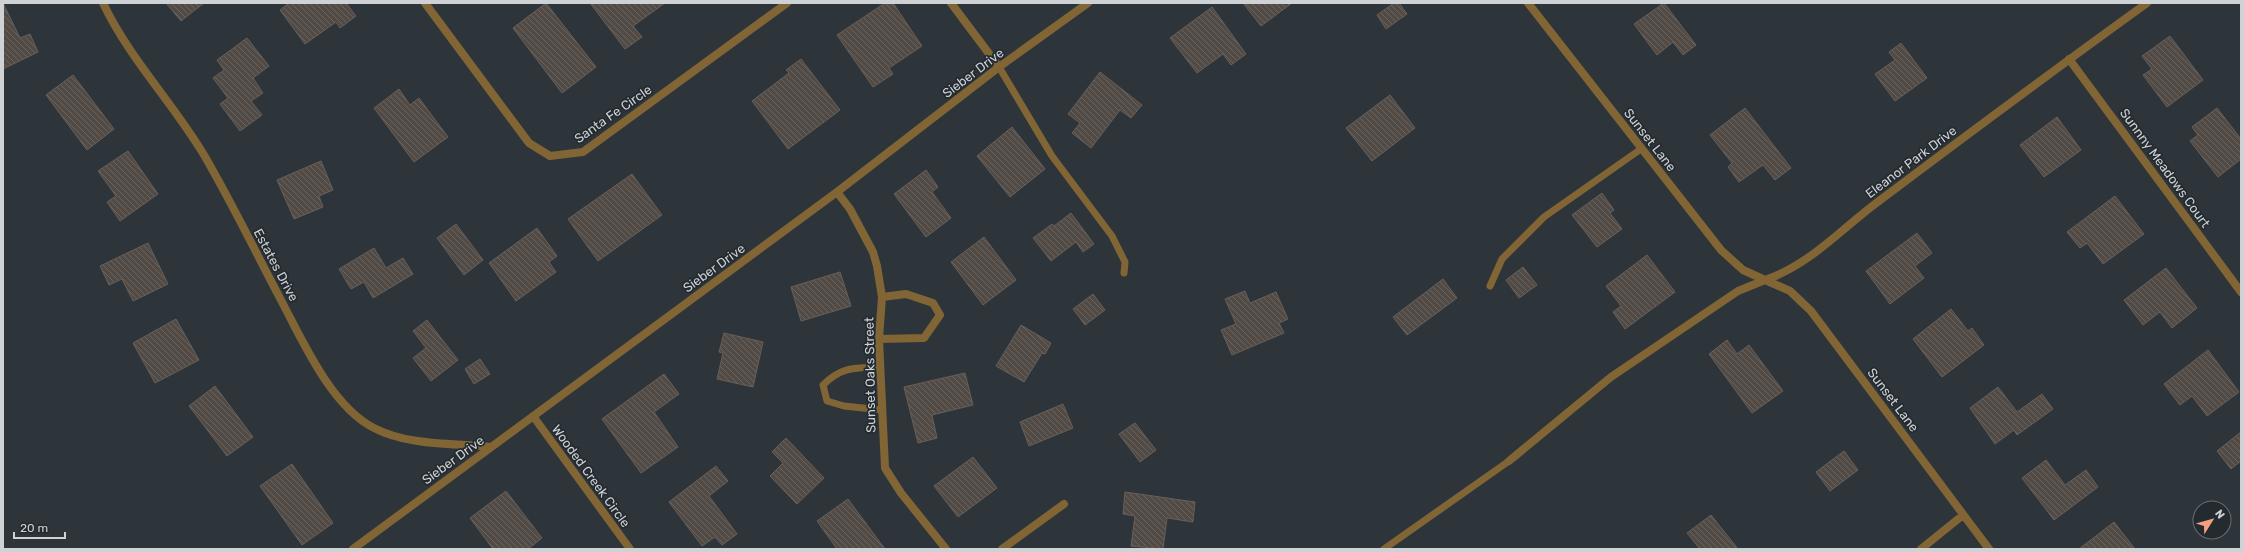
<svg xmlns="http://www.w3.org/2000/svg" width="2244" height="552" viewBox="0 0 2244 552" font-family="Rubik,sans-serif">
<defs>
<pattern id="building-back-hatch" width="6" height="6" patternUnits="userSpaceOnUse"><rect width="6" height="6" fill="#514a45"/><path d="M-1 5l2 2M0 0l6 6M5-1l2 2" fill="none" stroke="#69635f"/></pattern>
</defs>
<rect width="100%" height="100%" fill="#2e353a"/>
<path fill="url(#building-back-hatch)" stroke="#675f5a" d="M 3,3 L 20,38 L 30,34 L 38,52 L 3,69 Z
M 166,3 L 204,3 L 181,21 Z
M 289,3 L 346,3 L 356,16 L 340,28 L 336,22 L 305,44 L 280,10 Z
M 546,3 L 596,67 L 562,93 L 513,28 Z
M 590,3 L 665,3 L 633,26 L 642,37 L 625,49 Z
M 885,3 L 893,3 L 922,46 L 889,68 L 893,74 L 873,87 L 837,35 Z
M 1243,3 L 1292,3 L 1261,26 Z
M 1394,3 L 1399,3 L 1407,14 L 1386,29 L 1377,15 Z
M 1664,3 L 1696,45 L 1683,55 L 1673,42 L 1657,55 L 1634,24 Z
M 1212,7 L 1246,54 L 1231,65 L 1223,54 L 1197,73 L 1170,38 Z
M 2170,36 L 2203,80 L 2167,107 L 2143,75 L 2152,69 L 2142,56 Z
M 247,38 L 269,66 L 253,78 L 263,93 L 251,101 L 262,115 L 240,131 L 220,104 L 228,98 L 213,78 L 224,70 L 217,60 Z
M 1901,43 L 1927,78 L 1895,101 L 1875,74 L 1895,60 L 1889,52 Z
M 801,59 L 840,110 L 788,149 L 752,101 L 789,73 L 786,70 Z
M 1100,72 L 1142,105 L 1131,118 L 1120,110 L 1091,148 L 1072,133 L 1080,123 L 1068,114 Z
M 73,75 L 114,129 L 87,150 L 46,95 Z
M 399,89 L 410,105 L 419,98 L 448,137 L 414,162 L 374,108 Z
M 1390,95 L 1415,128 L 1372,161 L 1346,128 Z
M 1745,108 L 1791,168 L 1775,180 L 1763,165 L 1739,182 L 1728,167 L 1732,163 L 1710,135 Z
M 2217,108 L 2241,139 L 2241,159 L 2218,177 L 2190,141 L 2198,135 L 2192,127 Z
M 2057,117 L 2081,150 L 2044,177 L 2020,145 Z
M 1012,127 L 1045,169 L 1010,197 L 977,156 Z
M 128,151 L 158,194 L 120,221 L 107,202 L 116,196 L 98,171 Z
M 321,161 L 333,190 L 319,196 L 323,207 L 294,219 L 277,180 Z
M 926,170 L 938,187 L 932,192 L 951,218 L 926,237 L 894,194 Z
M 632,174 L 662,215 L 598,261 L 568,219 Z
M 1602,193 L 1614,210 L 1610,213 L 1622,229 L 1597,247 L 1572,215 Z
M 2115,196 L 2144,234 L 2103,264 L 2087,243 L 2080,248 L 2067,232 Z
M 1071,213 L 1094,244 L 1083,252 L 1076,242 L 1051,261 L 1033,238 L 1052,224 L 1054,226 Z
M 456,224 L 483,260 L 464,275 L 437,238 Z
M 537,228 L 557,256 L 549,262 L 556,272 L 516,301 L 489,263 Z
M 1917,233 L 1932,253 L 1915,266 L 1924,278 L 1890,304 L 1866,271 Z
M 984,237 L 1016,280 L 983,305 L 951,262 Z
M 148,243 L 168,284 L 133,301 L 122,279 L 109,285 L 100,266 Z
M 374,248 L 386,268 L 403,258 L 413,274 L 373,298 L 364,282 L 351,289 L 339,269 Z
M 1647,255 L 1675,292 L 1625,329 L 1613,312 L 1621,306 L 1606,286 Z
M 1523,267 L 1537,285 L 1519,298 L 1506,280 Z
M 2166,268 L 2197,308 L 2172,328 L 2160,312 L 2143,325 L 2124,300 Z
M 840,272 L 851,306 L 801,321 L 791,287 Z
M 1443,279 L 1457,298 L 1407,335 L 1393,317 Z
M 1245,291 L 1250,303 L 1276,292 L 1288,319 L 1279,323 L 1284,333 L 1232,355 L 1221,330 L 1236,324 L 1225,299 Z
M 1093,294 L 1105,310 L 1085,325 L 1073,309 Z
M 1951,309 L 1968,331 L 1972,328 L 1984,345 L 1942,377 L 1913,339 Z
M 176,319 L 199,360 L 155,383 L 133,343 Z
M 427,320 L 458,360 L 431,381 L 413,358 L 426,348 L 413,331 Z
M 1021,325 L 1051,343 L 1045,354 L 1042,353 L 1024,382 L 996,366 Z
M 724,333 L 763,342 L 753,387 L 717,379 L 723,353 L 719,352 Z
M 1727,340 L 1737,354 L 1749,345 L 1783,391 L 1752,413 L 1709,354 Z
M 2208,350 L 2239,392 L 2207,416 L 2192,396 L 2180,405 L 2164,384 Z
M 480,359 L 490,374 L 474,384 L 465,369 Z
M 965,373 L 973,405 L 932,415 L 937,438 L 918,443 L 904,387 Z
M 664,374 L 679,394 L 654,412 L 678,447 L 641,473 L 602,419 Z
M 215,386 L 253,437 L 227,456 L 189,406 Z
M 1998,387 L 2017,412 L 2042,394 L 2053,409 L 2017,435 L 2014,430 L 1995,444 L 1970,408 Z
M 1063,404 L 1073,428 L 1029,446 L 1020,422 Z
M 1135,423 L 1156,450 L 1140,462 L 1119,434 Z
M 2241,432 L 2241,461 L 2231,469 L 2217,451 Z
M 786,438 L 824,478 L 797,504 L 770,476 L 783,463 L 772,452 Z
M 1844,451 L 1858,470 L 1830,491 L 1816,472 Z
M 973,457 L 997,488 L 958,517 L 934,486 Z
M 2046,460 L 2065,485 L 2086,470 L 2098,487 L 2054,520 L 2022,478 Z
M 292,464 L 333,523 L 302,545 L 260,486 Z
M 716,466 L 728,481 L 709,496 L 737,534 L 722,545 L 715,537 L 702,546 L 669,502 Z
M 506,491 L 542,538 L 528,549 L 493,549 L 470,518 Z
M 1125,492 L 1195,502 L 1193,522 L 1167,518 L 1163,549 L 1131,546 L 1135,516 L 1123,514 Z
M 848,499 L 885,549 L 837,549 L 817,521 Z
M 1711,515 L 1738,549 L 1700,549 L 1687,533 Z
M 2114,522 L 2135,549 L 2079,549 Z"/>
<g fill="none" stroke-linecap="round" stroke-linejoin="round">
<path stroke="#816535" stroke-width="7" d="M 999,67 L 1052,156 L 1112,236 L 1125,262 L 1124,273
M 1490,286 L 1502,259 L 1544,217 L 1641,149
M 880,367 C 855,368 842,366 823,385 L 827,401 L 844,406 L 882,410
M 1384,549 L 1509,461"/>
<path stroke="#816535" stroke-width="8" d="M 103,3 C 129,58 173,103 204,155 C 232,203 256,253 282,302 C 303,342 332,407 374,428 C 408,446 454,443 491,447
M 425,3 L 529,143 L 550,156 L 583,152 L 787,3
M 1528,3 L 1721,250 L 1743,270 L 1765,280 C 1810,265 1842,228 1879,201 C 1968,134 2057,68 2147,3
M 2069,59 L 2241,292
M 837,192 L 850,209 L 873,252 L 877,266 L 882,297 L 879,339 L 885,468 L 901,493 L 946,549
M 879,339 L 924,338 L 940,315 L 933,303 L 906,294 L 882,297
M 533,416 L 630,549
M 1509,461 L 1611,377 L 1738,291 L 1765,280 L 1790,291 L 1811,311 L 1989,549
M 353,549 L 837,192 L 999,67
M 1002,549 L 1064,504
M 1921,549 L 1963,515"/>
<path stroke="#816535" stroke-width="8" d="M 951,3 L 999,67 L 1088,3"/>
</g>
<g text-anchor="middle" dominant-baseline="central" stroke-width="3.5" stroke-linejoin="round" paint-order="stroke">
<g font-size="13" fill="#ced2d5" stroke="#242b30">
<text transform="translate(973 73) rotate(-37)">Sieber Drive</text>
<text transform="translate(613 114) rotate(-35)">Santa Fe Circle</text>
<text transform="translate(1650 140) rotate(52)">Sunset Lane</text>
<text transform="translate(1911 162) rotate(-37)">Eleanor Park Drive</text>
<text transform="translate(2165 168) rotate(54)">Sunnny Meadows Court</text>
<text transform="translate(276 265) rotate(62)">Estates Drive</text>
<text transform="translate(714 268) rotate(-36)">Sieber Drive</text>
<text transform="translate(870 375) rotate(-91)">Sunset Oaks Street</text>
<text transform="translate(1893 400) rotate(53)">Sunset Lane</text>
<text transform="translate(453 460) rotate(-36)">Sieber Drive</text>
<text transform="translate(591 476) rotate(54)">Wooded Creek Circle</text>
</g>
</g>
<rect width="2244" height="552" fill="none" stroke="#ced2d5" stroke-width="8"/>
<g transform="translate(2212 520) rotate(53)"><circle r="19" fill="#242b30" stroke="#686e72"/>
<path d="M0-3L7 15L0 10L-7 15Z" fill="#f2a07f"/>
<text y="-6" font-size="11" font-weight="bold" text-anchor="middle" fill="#ced2d5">N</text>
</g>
<path d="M14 532v6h51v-6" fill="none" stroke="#ced2d5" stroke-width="2"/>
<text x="20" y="532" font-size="12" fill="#ced2d5" stroke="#242b30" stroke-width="3" paint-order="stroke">20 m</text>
</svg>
